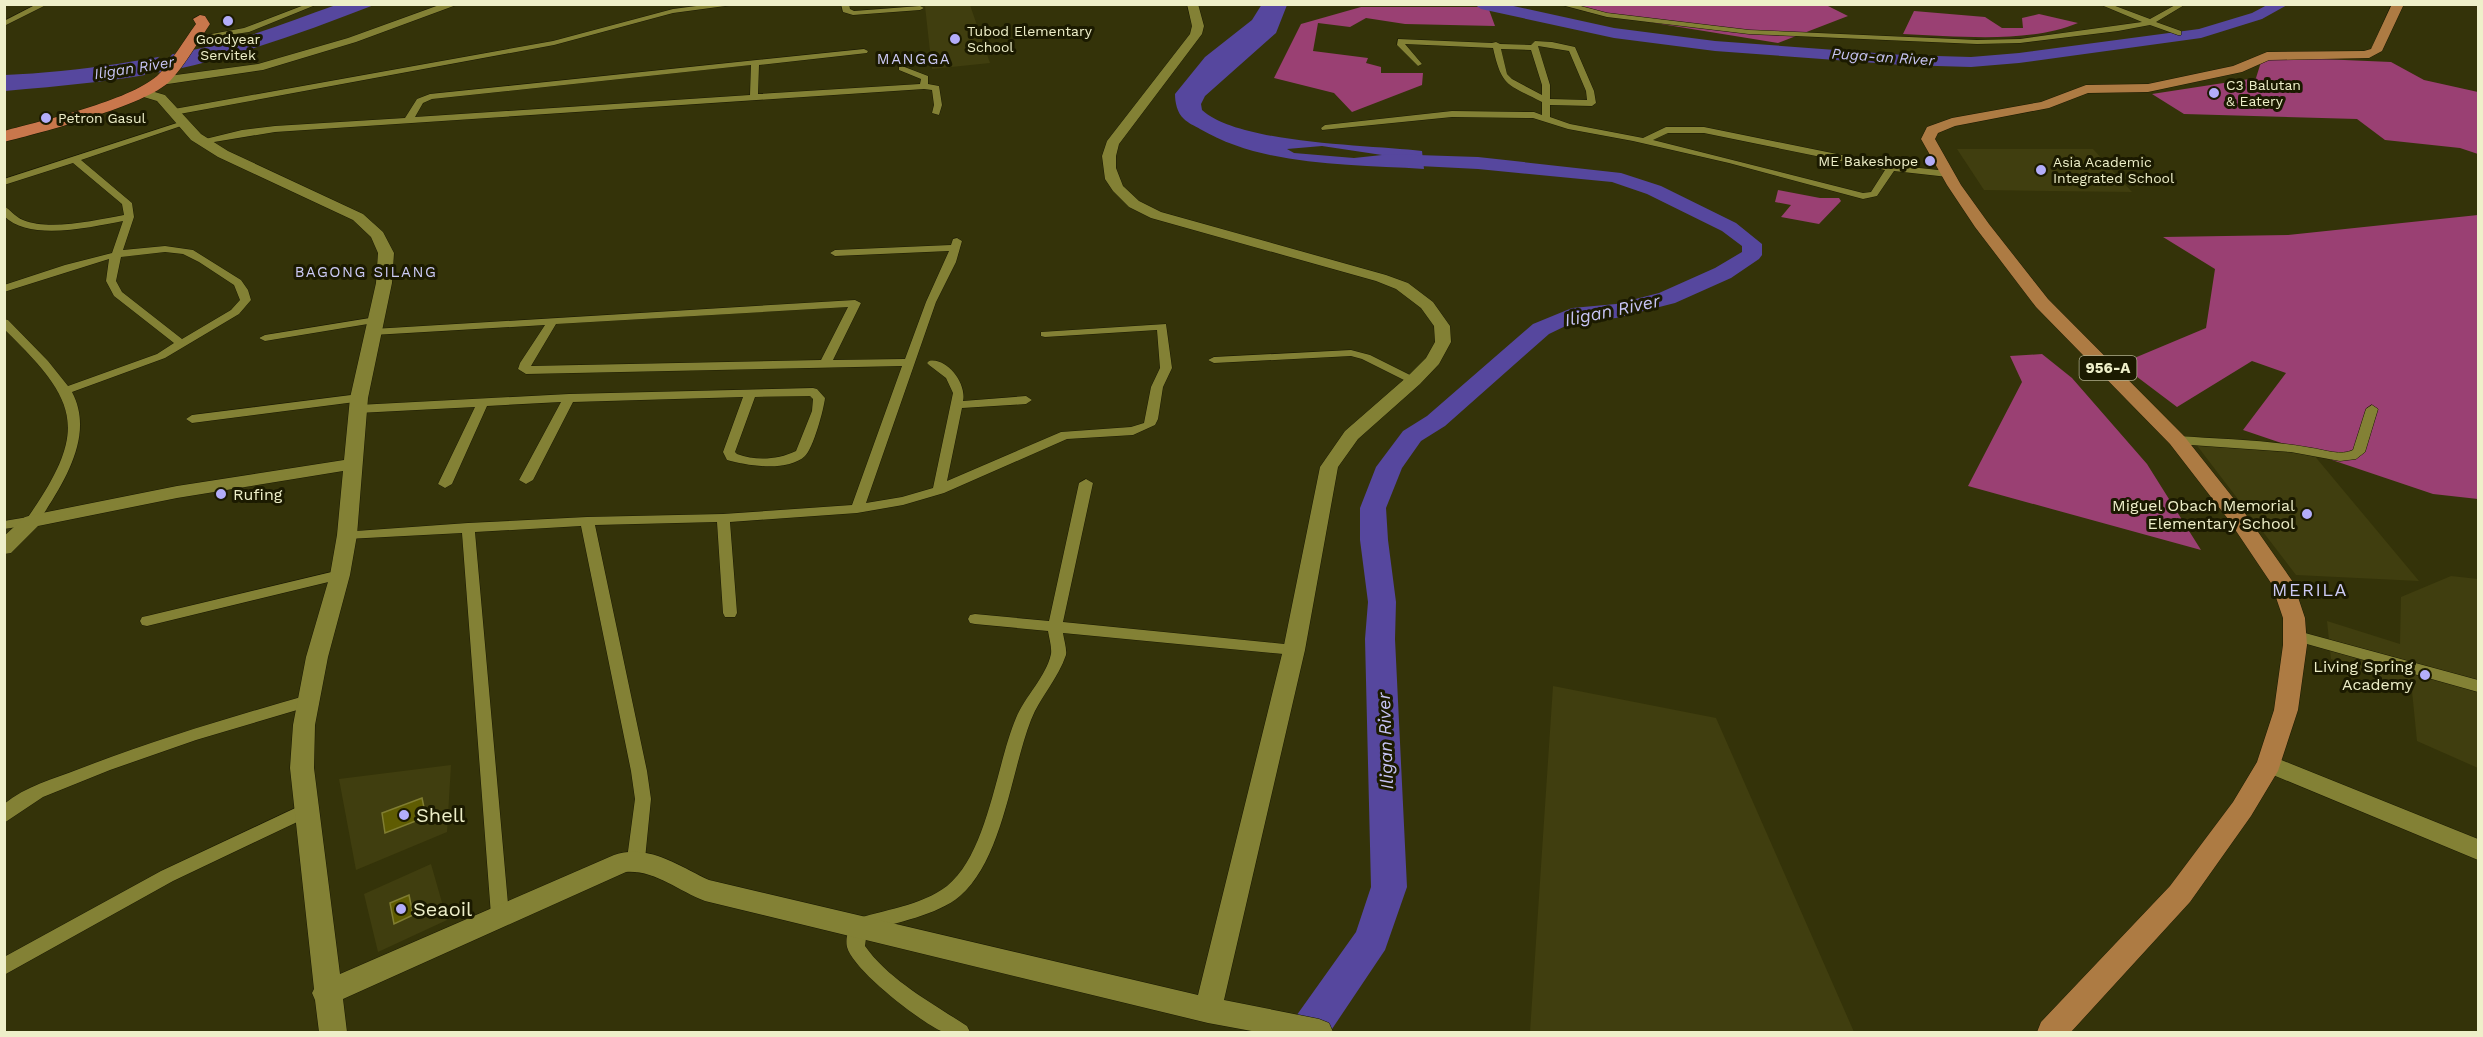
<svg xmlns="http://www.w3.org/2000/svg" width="2483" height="1037" viewBox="0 0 2483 1037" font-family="'Work Sans',sans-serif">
<rect width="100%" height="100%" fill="#343309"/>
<path fill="#403e0f" d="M 970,5 L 990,63 L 932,69 L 925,6 Z
M 1957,149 L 2093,149 L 2132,192 L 1984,190 Z
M 2195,443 L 2313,454 L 2419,581 L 2296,575 Z
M 2451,576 L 2478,579 L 2478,768 L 2417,741 L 2412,691 L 2331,659 L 2327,621 L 2400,644 L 2401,597 Z
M 1553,686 L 1716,718 L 1854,1032 L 1530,1032 Z
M 451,765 L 447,832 L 356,870 L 339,779 Z
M 431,864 L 447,920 L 378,952 L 364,894 Z"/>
<path fill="#9a4073" d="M 1824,4 L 1848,16 L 1778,43 L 1587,12 L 1578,5 Z
M 1361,7 L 1488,7 L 1495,26 L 1405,24 L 1366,18 L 1350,27 L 1318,23 L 1313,51 L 1368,58 L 1366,63 L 1381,67 L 1381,73 L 1423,73 L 1422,85 L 1352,112 L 1334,93 L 1274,78 L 1301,24 Z
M 1914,11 L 1985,17 L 2002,28 L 2023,28 L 2022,18 L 2039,14 L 2078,23 C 2027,44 1957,36 1903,34 Z
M 2275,57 L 2391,62 L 2424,80 L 2478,92 L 2478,154 L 2460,148 L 2385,140 L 2357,119 L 2184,114 L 2152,94 L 2256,78 L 2261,62 Z
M 1778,190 L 1820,198 L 1839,198 L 1841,201 L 1819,224 L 1781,217 L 1791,205 L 1775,202 Z
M 2478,215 L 2478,499 L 2433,494 L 2243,430 L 2286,373 L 2252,361 L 2177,407 L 2120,364 L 2206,328 L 2215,269 L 2163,237 L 2288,235 Z
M 2042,354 L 2072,378 L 2147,464 L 2201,550 L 1968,486 L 2022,382 L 2010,356 Z"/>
<path fill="#56479e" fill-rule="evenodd" d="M 1262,4 L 1287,5 L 1276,33 L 1205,96 L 1201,104 L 1202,110 C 1239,144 1370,145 1422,151 L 1424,169 C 1350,164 1265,167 1200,129 C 1195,126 1188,123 1184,119 C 1177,113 1175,102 1175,94 L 1205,57 L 1252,20 ZM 1322,146 L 1382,155 L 1354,158 L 1294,153 L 1287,149 Z
M 336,5 L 374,5 C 309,30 242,55 173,70 C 118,81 61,86 5,91 L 5,75 C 77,72 161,59 231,41 C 267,31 301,17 336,5 Z"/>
<path fill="#343309" d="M 176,49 L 156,76 L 142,78 L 163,52 Z"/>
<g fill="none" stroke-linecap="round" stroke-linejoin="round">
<path fill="#56479e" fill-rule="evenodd" d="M 1474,4 L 1504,4 L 1614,28 L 1715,41 L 1903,55 L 1971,57 L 2019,53 L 2199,29 L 2252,13 L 2269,4 L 2289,4 L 2262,19 L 2201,38 L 2019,63 L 1971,67 L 1903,65 L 1715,51 L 1614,38 L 1481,9 Z
M 1387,154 L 1478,157 L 1621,173 L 1661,186 L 1736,223 L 1762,244 L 1762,255 L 1759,259 L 1731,278 L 1675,303 L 1616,318 L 1576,321 L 1549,334 L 1445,426 L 1421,441 L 1402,468 L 1386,508 L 1388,540 L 1396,602 L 1395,639 L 1407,887 L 1385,950 L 1330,1032 L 1289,1032 L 1294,1019 L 1356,932 L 1371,887 L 1365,639 L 1368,602 L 1360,540 L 1360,508 L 1376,467 L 1403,431 L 1427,416 L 1533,324 L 1572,308 L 1616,304 L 1659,293 L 1715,268 L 1742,252 L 1742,246 L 1722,231 L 1647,194 L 1612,182 L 1478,169 L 1380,164 L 1378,160 L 1380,156 Z"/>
</g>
<path fill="#5f5c02" stroke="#807e31" stroke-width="1.5" d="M 422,798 L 426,817 L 385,833 L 382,813 Z
M 409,895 L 413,915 L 394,924 L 390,903 Z"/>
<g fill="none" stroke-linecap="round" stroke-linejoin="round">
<g stroke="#1b1a03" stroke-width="1">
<path id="street" d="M 4,4 L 9,4 L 4,7 Z
M 37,4 L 44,6 L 4,26 L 4,21 Z
M 307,4 L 318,4 L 249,32 L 194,40 L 190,38 L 244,28 Z
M 712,4 L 740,4 L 673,13 L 554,45 L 174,115 L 170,112 L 174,109 L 553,41 L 673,9 Z
M 841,4 L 849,4 L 850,9 L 854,11 L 920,6 L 924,8 L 920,10 L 853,15 L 843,12 Z
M 1558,4 L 1573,4 L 1607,13 L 1749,30 L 1977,40 L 2020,39 L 2142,22 L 2099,4 L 2110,4 L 2150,19 L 2177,4 L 2186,4 L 2156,22 L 2181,31 L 2181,35 L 2178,35 L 2150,25 L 2118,31 L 2020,43 L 1977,44 L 1749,34 L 1607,17 Z
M 1398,39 L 1492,43 L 1496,42 L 1500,44 L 1531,45 L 1535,41 L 1552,42 L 1575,47 L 1594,91 L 1596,103 L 1592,106 L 1550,105 L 1550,117 L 1570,124 L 1643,138 L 1666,127 L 1704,127 L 1891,165 L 1948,171 L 1953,174 L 1948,177 L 1894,171 L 1877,196 L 1863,199 L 1729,163 L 1633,141 L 1568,129 L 1533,118 L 1452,117 L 1322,130 L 1321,128 L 1325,125 L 1452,111 L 1534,112 L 1542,115 L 1542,102 C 1508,84 1502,88 1493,48 L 1405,44 L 1422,64 L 1418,66 L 1397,45 ZM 1538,46 L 1569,51 L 1586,91 L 1587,100 L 1550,99 L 1550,85 ZM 1501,49 L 1531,50 L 1542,85 L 1542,95 L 1512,79 L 1507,74 ZM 1668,133 L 1704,133 L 1885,170 L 1871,192 L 1863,193 L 1653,140 Z
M 864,49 L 868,51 L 867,53 L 759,65 L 758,94 L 920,84 L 921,79 L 899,70 L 899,66 L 902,66 L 928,76 L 928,84 L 939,86 L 942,105 L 939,115 L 932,113 L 934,105 L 932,90 L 924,89 L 275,132 L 202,144 L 197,141 L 242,130 L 275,126 L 405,118 L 417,99 L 430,94 ZM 751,65 L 750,95 L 415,117 L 423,103 L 432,99 Z
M 180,122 L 187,124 L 81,160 L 132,203 L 134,217 L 123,250 L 165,246 L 193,250 L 241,280 L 248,290 L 251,300 L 239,314 L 165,358 L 72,392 C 96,437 61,487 37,524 L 4,529 L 4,521 L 28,517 C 90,428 78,401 4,329 L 4,319 L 8,320 L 48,361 L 68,386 L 157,354 L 174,343 L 114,296 L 106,281 L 109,259 L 4,292 L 4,285 L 65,265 L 112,253 L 123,221 C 91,227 29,242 4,216 L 4,206 C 11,210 15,217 23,220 C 50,231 96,220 124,215 L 122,204 L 73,163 L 4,185 L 4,179 ZM 165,252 L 183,254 L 199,262 L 234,285 L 240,300 L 231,310 L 182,339 L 122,292 L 116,281 L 121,257 Z
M 957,238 L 962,241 L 956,262 L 936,302 L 866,503 L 902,497 L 933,488 L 953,393 L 946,378 L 929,365 L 927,363 L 929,361 C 947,357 967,384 963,401 L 1026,396 L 1032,400 L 1026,404 L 962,408 L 947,481 L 1061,432 L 1131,427 L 1144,423 L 1151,387 L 1160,368 L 1157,330 L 1045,337 L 1041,336 L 1041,332 L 1166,324 L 1172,368 L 1163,387 L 1158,419 L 1155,425 L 1133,435 L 1067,439 L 944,493 L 903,505 L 857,513 L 730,522 L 737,613 L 735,617 L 725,617 L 723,613 L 717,522 L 595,525 L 647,771 L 651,799 L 645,859 L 642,864 L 636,866 L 630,864 L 627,859 L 635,799 L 631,771 L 581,526 L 475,532 L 509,915 L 506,921 L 500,923 L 494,921 L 491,915 L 462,533 L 347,539 L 342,538 L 340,535 L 342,532 L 468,523 L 587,517 L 723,514 L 852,505 L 902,366 L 526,374 L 518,369 L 520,363 L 545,325 L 373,335 L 367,332 L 373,329 L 855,300 L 861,303 L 833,360 L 905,359 L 926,302 L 949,251 L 835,256 L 830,253 L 835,250 L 951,245 L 953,239 ZM 848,307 L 821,360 L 531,366 L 556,324 Z
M 376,317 L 382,320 L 380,322 L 265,341 L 259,338 L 265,335 Z
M 1351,350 L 1370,355 L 1420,380 L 1414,384 L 1410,383 L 1362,359 L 1351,356 L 1214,363 L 1208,360 L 1214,357 Z
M 813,388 L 817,389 L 825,398 C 824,409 813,449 805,456 C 788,472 748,466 727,460 L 723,452 L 743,397 L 573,402 L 533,480 L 526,484 L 519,480 L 561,402 L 487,406 L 452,484 L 445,488 L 438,484 L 475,407 L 358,413 L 352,409 L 358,405 L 569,394 ZM 810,396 L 813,399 L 812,411 L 796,451 C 777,460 756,461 737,454 L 735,452 L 755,397 Z
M 359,394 L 363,395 L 365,398 L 363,401 L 192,423 L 186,419 L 192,415 Z
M 2372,405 L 2378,409 L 2365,452 L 2356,459 L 2340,461 L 2291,452 L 2177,444 L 2171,440 L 2177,436 C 2222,439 2268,440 2312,448 C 2325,450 2341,456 2353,450 L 2366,409 Z
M 1086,479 L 1093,483 L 1063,622 L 1294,645 L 1299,646 L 1302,650 L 1299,654 L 1294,655 L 1063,633 C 1064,640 1067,649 1066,655 C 1058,679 1040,697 1031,720 C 1011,771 1003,859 960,896 C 938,915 895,923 867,931 L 865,946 C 889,980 932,1003 967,1026 L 970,1032 C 963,1033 950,1034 943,1032 C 920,1022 853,970 847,947 C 845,938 849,928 853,920 C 882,910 921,906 947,886 C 988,853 996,765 1016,718 C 1025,696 1046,677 1051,654 C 1052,647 1049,638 1048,631 L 975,624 L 970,623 L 968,619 L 970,615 L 975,614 L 1049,621 L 1079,483 Z
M 340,570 L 347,575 L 345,578 L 147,626 L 142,625 L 140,621 L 142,617 L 147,616 Z
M 2294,630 L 2478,680 L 2478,692 L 2289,639 L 2287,635 L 2289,631 Z
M 308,695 L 314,697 L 316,701 L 314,705 L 196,740 L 110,770 L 43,797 L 4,823 L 4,804 C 26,786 53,779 79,769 C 154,740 231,717 308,695 Z
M 306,803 L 312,805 L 314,810 L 312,815 L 173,881 L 4,975 L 4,957 L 161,871 Z"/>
</g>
<g stroke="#1b1a03" stroke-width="1">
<path id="secondary" d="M 442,4 L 459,4 L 356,42 L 263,70 L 161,85 L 155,81 L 161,77 L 258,64 L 348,38 Z
M 1187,4 L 1198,4 L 1204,26 L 1202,34 L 1119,144 L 1116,156 L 1116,168 L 1123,186 L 1139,201 L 1161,212 L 1386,275 L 1408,283 L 1433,302 L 1450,326 L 1451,342 L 1439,364 L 1420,384 L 1358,439 L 1338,467 L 1305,650 L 1224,1000 L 1319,1019 L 1329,1023 L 1333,1032 L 1257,1032 L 1208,1023 L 705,901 C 678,891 655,870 626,872 L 343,999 L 347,1032 L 319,1032 L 315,1000 L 312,993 L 314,989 L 290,768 L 293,725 L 306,657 L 330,575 L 337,535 L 343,471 L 177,498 L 38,526 L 11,553 L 4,554 L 4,536 L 25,517 L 32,515 L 177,486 L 344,460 L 350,398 L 376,283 L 378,253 L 371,237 L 353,220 L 218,157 L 191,140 L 157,101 L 137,95 L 135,92 L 137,89 L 141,88 L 165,95 L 201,134 L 228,151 L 363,214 L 383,232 L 394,253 L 392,283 L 368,398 L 357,535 L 350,575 L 328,657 L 315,725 L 314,768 L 340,974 L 614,855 C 648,843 679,866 709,880 L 1198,995 L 1283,650 L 1320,467 L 1345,431 L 1408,376 L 1426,358 L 1435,342 L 1434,326 L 1421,308 L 1396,289 L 1376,281 L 1151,218 L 1129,207 L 1113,191 L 1105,179 L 1102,156 L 1107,141 L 1190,34 L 1192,26 Z
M 2269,755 L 2478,839 L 2478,860 L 2261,770 L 2257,764 L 2261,758 Z"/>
</g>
<g stroke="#1b1a03" stroke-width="1">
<path id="primary" d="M 2392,4 L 2404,4 L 2382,51 L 2369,58 L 2269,60 L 2242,72 L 2148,92 L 2088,93 L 2049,108 L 1955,126 L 1938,133 L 1935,139 L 1961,185 L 1989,224 L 2048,299 L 2184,436 L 2242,509 L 2293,582 L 2305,618 L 2307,645 L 2298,710 L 2278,771 L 2251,816 L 2190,902 L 2071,1032 L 2037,1032 L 2041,1022 L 2170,886 L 2233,802 L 2257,762 L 2274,710 L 2283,645 L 2283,618 L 2271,583 L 2228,519 L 2170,444 L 2036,307 L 1975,227 L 1947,185 L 1921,139 L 1927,127 L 1952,118 L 2041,102 L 2086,85 L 2148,84 L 2233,66 L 2267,52 L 2364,51 L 2371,49 Z"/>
</g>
<g stroke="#1b1a03" stroke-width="1">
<path id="highway" d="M 200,15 L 205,16 L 210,24 C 198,42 185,65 170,81 C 147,105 40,133 4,142 L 4,131 C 44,120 128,101 157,76 C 172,62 184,40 196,24 L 193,19 Z"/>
</g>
<use href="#street" fill="#838135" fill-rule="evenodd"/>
<use href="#secondary" fill="#838135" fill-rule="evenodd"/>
<use href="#primary" fill="#ad7b43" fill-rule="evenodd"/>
<use href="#highway" fill="#c9774c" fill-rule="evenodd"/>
</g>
<g fill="#b3adf9" stroke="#1b1a00" stroke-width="2">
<circle cx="228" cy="21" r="6"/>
<circle cx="955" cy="39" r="6"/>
<circle cx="2214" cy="93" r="6"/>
<circle cx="46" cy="118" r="6"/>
<circle cx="1930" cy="161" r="6"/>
<circle cx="2041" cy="170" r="6"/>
<circle cx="221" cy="494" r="6"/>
<circle cx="2307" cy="514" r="6"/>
<circle cx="2425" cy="675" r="6"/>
<circle cx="404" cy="815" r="6"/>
<circle cx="401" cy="909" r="6"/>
</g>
<g text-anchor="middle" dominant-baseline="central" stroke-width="6" stroke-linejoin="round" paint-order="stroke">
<g font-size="14" fill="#eeefc9" stroke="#1b1a00" text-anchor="start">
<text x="967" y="31">Tubod Elementary<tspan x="967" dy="16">School</tspan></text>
<text x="228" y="39" text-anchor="middle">Goodyear<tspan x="228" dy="16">Servitek</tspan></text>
<text x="2226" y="85">C3 Balutan<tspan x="2226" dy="16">&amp; Eatery</tspan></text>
<text x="58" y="118">Petron Gasul</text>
<text x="1918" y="161" text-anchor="end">ME Bakeshope</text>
<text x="2053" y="162">Asia Academic<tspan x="2053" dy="16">Integrated School</tspan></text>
</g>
<g font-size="15" font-style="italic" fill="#c7c4f4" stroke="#1b1a00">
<text transform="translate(1883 57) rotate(4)">Puga-an River</text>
<text transform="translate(134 68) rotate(-9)">Iligan River</text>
</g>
<g font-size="15" letter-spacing="1.5" fill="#cccaf5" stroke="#1b1a00">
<text x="914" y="59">MANGGA</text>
<text x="366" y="272">BAGONG SILANG</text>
</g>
<rect fill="#1b1a00" stroke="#afaf8d" stroke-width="1.5" x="2079.5" y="356" width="57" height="24" rx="4.5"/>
<g font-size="15" font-weight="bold" fill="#eeefc9">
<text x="2108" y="368">956-A</text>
</g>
<g font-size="16" fill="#eeefc9" stroke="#1b1a00" text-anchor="end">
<text x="233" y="494" text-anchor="start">Rufing</text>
<text x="2295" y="505">Miguel Obach Memorial<tspan x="2295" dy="18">Elementary School</tspan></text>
<text x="2413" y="666">Living Spring<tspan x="2413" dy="18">Academy</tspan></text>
</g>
<g font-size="18" font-style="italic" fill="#c7c4f4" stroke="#1b1a00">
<text transform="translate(1612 310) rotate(-12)">Iligan River</text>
<text transform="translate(1385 741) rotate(-92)">Iligan River</text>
</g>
<g font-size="18" letter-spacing="1.5" fill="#cccaf5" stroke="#1b1a00">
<text x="2310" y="589">MERILA</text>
</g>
<g font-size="20" fill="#eeefc9" stroke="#1b1a00" text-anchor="start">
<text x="416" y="815">Shell</text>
<text x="413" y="909">Seaoil</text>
</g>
</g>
<rect width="2483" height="1037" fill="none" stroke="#eeefc9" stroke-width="12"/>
</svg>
